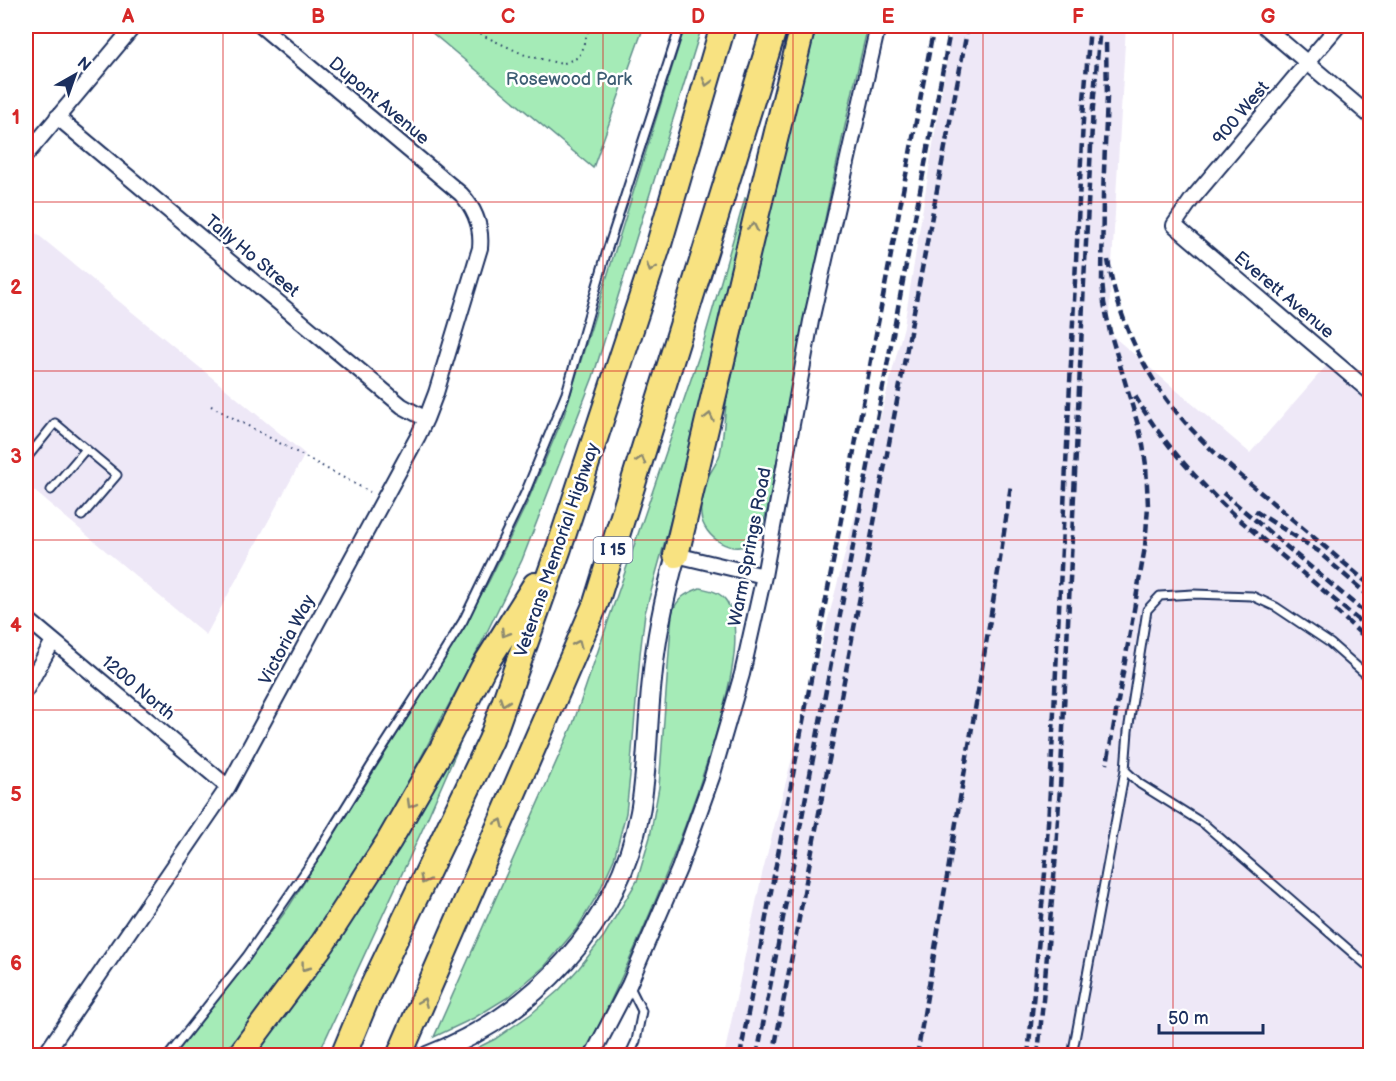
<svg xmlns="http://www.w3.org/2000/svg" width="1396" height="1081" viewBox="0 0 1396 1081" font-family="'Balsamiq Sans',sans-serif">
<rect width="100%" height="100%" fill="#fff"/>
<filter id="ink" filterUnits="userSpaceOnUse"><feTurbulence type="fractalNoise" baseFrequency=".0167" numOctaves="2"/><feDisplacementMap in="SourceGraphic" scale="12" xChannelSelector="R" yChannelSelector="G"/><feConvolveMatrix kernelMatrix="1 2 1 2 8 2 1 2 1" color-interpolation-filters="sRGB"/></filter>
<g filter="url(#ink)">
<path fill="#eee8f7" d="M 952,26 L 1126,26 L 1108,332 L 1250,453 L 1326,366 L 1370,404 L 1370,1055 L 724,1056 L 762,874 L 904,326 Z
M 26,225 L 305,454 L 206,635 L 26,484 Z"/>
<path fill="#a5ebb7" stroke="#608d8a" stroke-width="1.5" d="M 424,26 L 644,26 L 593,168 Z
M 685,26 L 702,26 L 593,377 L 522,560 L 484,638 L 399,799 L 345,891 L 287,973 L 225,1055 L 172,1056 L 250,959 L 288,908 L 448,653 L 489,581 L 527,503 L 564,415 Z
M 813,26 L 868,26 C 830,184 799,343 769,503 C 766,514 762,534 753,541 C 734,558 703,537 701,515 C 700,505 702,492 705,483 C 709,473 717,464 720,454 C 724,436 724,416 727,398 Z
M 745,198 L 753,202 L 702,408 L 645,613 L 640,654 L 630,775 L 626,813 L 614,859 L 599,892 L 578,927 L 545,966 L 510,996 L 474,1018 L 434,1037 L 573,724 L 702,347 Z
M 700,588 C 710,590 721,592 727,602 C 747,634 724,706 714,740 C 681,849 635,951 586,1053 L 584,1056 L 463,1055 L 495,1039 L 531,1014 L 559,990 L 579,968 L 604,936 L 637,881 L 650,837 L 659,787 L 672,613 C 678,597 685,594 700,588 Z
M 451,743 L 459,746 L 424,826 L 318,1055 L 256,1056 L 326,953 Z"/>
<g fill="none" stroke-linecap="round" stroke-linejoin="round">
<g stroke="#1b2f5e" stroke-width="11">
<path id="lane" d="M 26,459 L 55,423 L 117,475 L 82,516
M 51,490 L 86,449
M 1125,770 L 1140,784 L 1204,824 L 1370,968
M 629,985 L 642,1011 L 636,1041 L 629,1056
M 168,1056 L 247,956 L 313,860 L 371,766 L 432,671 L 463,621 L 525,493 L 566,393 L 606,254 L 680,26
M 1072,1056 L 1125,770 L 1128,731 L 1147,610 L 1160,596 L 1193,594 L 1252,596 L 1276,607 L 1330,643 L 1370,678"/>
</g>
<g stroke="#1b2f5e" stroke-width="18">
<path id="street" d="M 1264,26 L 1370,116
M 1338,26 L 1192,199 L 1174,225 L 1370,392
M 57,117 L 402,406 L 426,419
M 26,155 L 134,26
M 676,555 L 764,576
M 26,618 L 228,787
M 26,690 L 53,641
M 44,1056 L 228,787 L 418,436 L 426,419 L 436,393 L 480,248 C 482,227 476,210 461,194 L 261,26
M 592,1056 L 629,985 L 679,869 L 712,777 L 742,674 L 764,576 L 811,321 L 878,26"/>
</g>
<g stroke="#1b2f5e" stroke-width="22">
<path id="secondary" d="M 427,1056 C 533,1015 619,925 640,812 C 648,768 647,724 652,680 C 656,636 664,598 676,555"/>
</g>
<g stroke="#1b2f5e" stroke-width="28">
<path id="highway" d="M 676,555 L 757,213 L 803,26
M 239,1056 L 323,943 L 389,841 L 443,747 L 483,668 L 535,585
M 343,1056 L 367,998 L 491,740 L 559,548 L 659,244 L 723,26
M 399,1056 L 596,603 L 775,26"/>
</g>
<path stroke="#1b2f5e" stroke-width="2" stroke-dasharray="1.5 4.5" stroke-linecap="butt" d="M 471,26 L 484,36 L 525,55 L 562,64 L 579,57 L 590,26
M 211,406 L 370,492"/>
<use href="#lane" stroke="#fff" stroke-width="7"/>
<use href="#street" stroke="#fff" stroke-width="14"/>
<use href="#secondary" stroke="#fff" stroke-width="18"/>
<use href="#highway" stroke="#f8e281" stroke-width="24"/>
<path stroke="#1b2f5e" stroke-width="4.5" stroke-dasharray="9 4.5" stroke-linecap="butt" d="M 1106,43 L 1107,97 L 1103,195 L 1102,281 L 1104,303 L 1110,332 L 1138,425 L 1143,445 L 1146,465 L 1148,506 L 1145,547 L 1107,764
M 1108,260 C 1119,326 1151,389 1198,436 C 1221,460 1247,481 1273,503 C 1305,530 1338,558 1370,585
M 1135,396 C 1161,441 1197,480 1234,515 L 1370,630
M 1223,493 L 1370,617
M 1255,511 L 1323,554
M 1323,556 L 1370,597
M 1335,610 L 1370,642
M 740,1056 L 934,26
M 757,1056 L 951,26
M 773,1056 L 968,26
M 917,1056 L 999,566 L 1011,485
M 1028,1056 L 1045,873 L 1051,773 L 1075,281 L 1084,101 L 1090,26
M 1038,1056 L 1055,866 L 1061,771 L 1084,282 L 1093,107 L 1100,26"/>
</g>
<defs><path id="oneway-chevron" d="M-2-3.5L2.5 0L-2 3.5" fill="none" stroke-width="1.6" stroke-linecap="round" stroke-linejoin="round" transform="scale(1.5)"/></defs>
<g stroke="#8a8870">
<use href="#oneway-chevron" transform="translate(707 82) rotate(106)"/>
<use href="#oneway-chevron" transform="translate(753 227) rotate(-77)"/>
<use href="#oneway-chevron" transform="translate(651 268) rotate(108)"/>
<use href="#oneway-chevron" transform="translate(709 417) rotate(-77)"/>
<use href="#oneway-chevron" transform="translate(641 460) rotate(-73)"/>
<use href="#oneway-chevron" transform="translate(505 633) rotate(122)"/>
<use href="#oneway-chevron" transform="translate(578 644) rotate(-66)"/>
<use href="#oneway-chevron" transform="translate(504 702) rotate(109)"/>
<use href="#oneway-chevron" transform="translate(411 804) rotate(120)"/>
<use href="#oneway-chevron" transform="translate(500 823) rotate(-66)"/>
<use href="#oneway-chevron" transform="translate(424 880) rotate(116)"/>
<use href="#oneway-chevron" transform="translate(305 967) rotate(127)"/>
<use href="#oneway-chevron" transform="translate(423 1002) rotate(-67)"/>
</g>
</g>
<path fill="none" stroke="#d62828" stroke-width="1.5" stroke-opacity="0.55" d="M 223,26 L 223,1056M 413,26 L 413,1056M 603,26 L 603,1056M 793,26 L 793,1056M 983,26 L 983,1056M 1173,26 L 1173,1056M 26,202 L 1370,202M 26,371 L 1370,371M 26,540 L 1370,540M 26,710 L 1370,710M 26,879 L 1370,879"/>
<g text-anchor="middle" dominant-baseline="central" stroke-width="5" stroke-linejoin="round" paint-order="stroke">
<rect fill="#fff" stroke="#5f6d8e" stroke-width="1.5" x="593.5" y="537" width="39" height="26" rx="4.5"/>
<g font-size="16" font-weight="bold" fill="#1b2f5e">
<text x="613" y="550">I 15</text>
</g>
<g font-size="18" fill="#3e5e74" stroke="#fff">
<text x="569" y="79">Rosewood Park</text>
</g>
<g font-size="18" fill="#1b2f5e" stroke="#fff">
<text transform="translate(379 101) rotate(40)">Dupont Avenue</text>
<text transform="translate(1241 113) rotate(-50)">900 West</text>
<text transform="translate(252 256) rotate(40)">Tally Ho Street</text>
<text transform="translate(1284 295) rotate(40)">Everett Avenue</text>
<text transform="translate(750 547) rotate(-79)">Warm Springs Road</text>
<text transform="translate(557 550) rotate(-71)">Veterans Memorial Highway</text>
<text transform="translate(287 640) rotate(-62)">Victoria Way</text>
<text transform="translate(138 688) rotate(40)">1200 North</text>
</g>
</g>
<rect width="1396" height="1081" fill="none" stroke="#fff" stroke-width="66"/>
<g transform="translate(75 75) rotate(40)" stroke="#ffffff" stroke-width="4.5" paint-order="stroke">
<path d="M0-4.5L10 22L0 15L-10 22Z" fill="#1b2f5e"/>
<text y="-9" font-size="16" font-weight="bold" text-anchor="middle" fill="#1b2f5e">N</text>
</g>
<path d="M1159 1024v9h104v-9" fill="none" stroke="#1b2f5e" stroke-width="3"/>
<text x="1168" y="1024" font-size="18" fill="#1b2f5e" stroke="#ffffff" stroke-width="4.5" paint-order="stroke">50 m</text>
<rect x="33" y="33" width="1330" height="1015" fill="none" stroke="#d62828" stroke-width="2"/>
<g font-size="20" text-anchor="middle" font-weight="bold" fill="#d62828">
<text x="128" y="23">A</text>
<text x="318" y="23">B</text>
<text x="508" y="23">C</text>
<text x="698" y="23">D</text>
<text x="888" y="23">E</text>
<text x="1078" y="23">F</text>
<text x="1268" y="23">G</text>
<text x="16" y="124">1</text>
<text x="16" y="294">2</text>
<text x="16" y="463">3</text>
<text x="16" y="632">4</text>
<text x="16" y="801">5</text>
<text x="16" y="970">6</text>
</g>
</svg>
